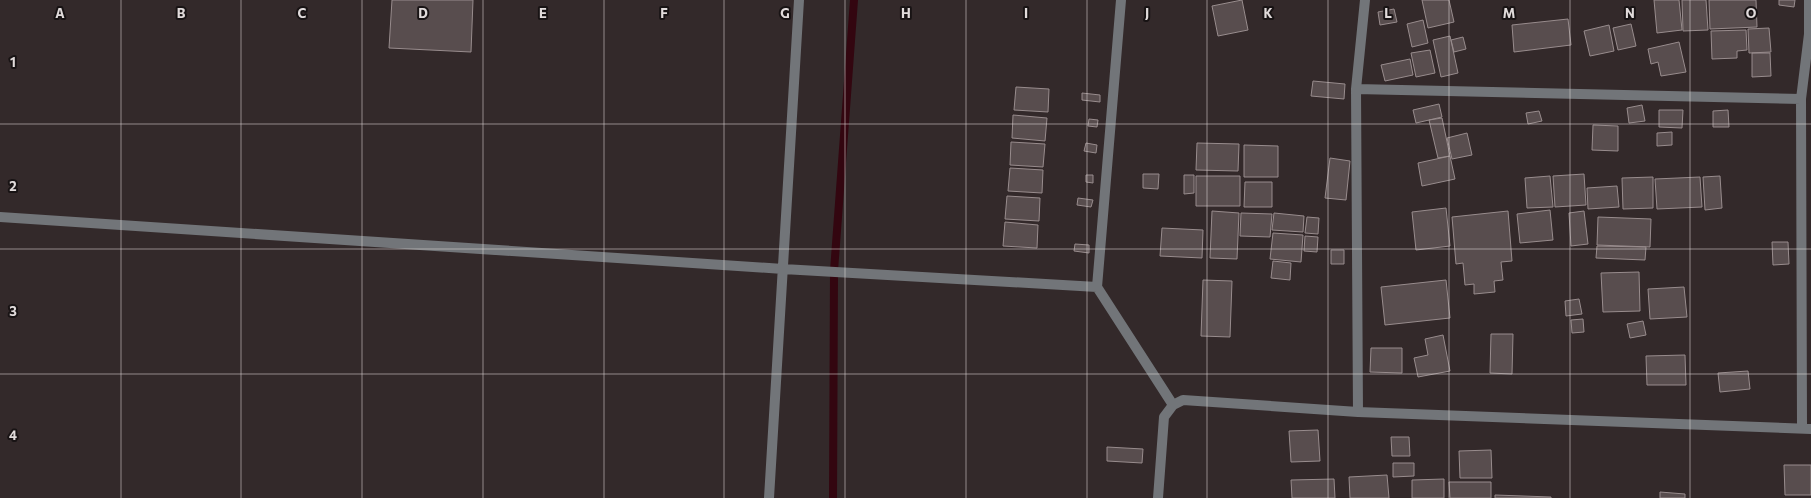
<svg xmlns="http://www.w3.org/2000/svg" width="1811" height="498" viewBox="0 0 1811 498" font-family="Commissioner,sans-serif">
<rect width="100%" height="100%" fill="#33292a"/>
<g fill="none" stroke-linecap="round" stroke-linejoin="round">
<path stroke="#330610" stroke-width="8" d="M 833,498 L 834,271 L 854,0"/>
</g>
<path fill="#584d4e" stroke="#988c8d" d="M 392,0 L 473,0 L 471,52 L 389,48 Z
M 1242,0 L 1248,30 L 1218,36 L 1212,6 Z
M 1422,0 L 1449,0 L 1454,22 L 1428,28 Z
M 1654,0 L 1679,0 L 1682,30 L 1657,33 Z
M 1682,0 L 1706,0 L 1708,30 L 1683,31 Z
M 1709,0 L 1756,0 L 1757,27 L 1710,29 Z
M 1779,0 L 1795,0 L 1794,7 L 1779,5 Z
M 1394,9 L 1397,22 L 1380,25 L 1378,12 Z
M 1568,19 L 1571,45 L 1514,52 L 1512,25 Z
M 1423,20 L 1428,43 L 1412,47 L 1407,24 Z
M 1631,24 L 1636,46 L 1618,50 L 1613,28 Z
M 1609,25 L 1614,51 L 1590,56 L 1584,31 Z
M 1769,28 L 1771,52 L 1749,53 L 1748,29 Z
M 1746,30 L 1747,50 L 1737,51 L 1737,58 L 1712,59 L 1711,31 Z
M 1450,36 L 1458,73 L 1441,77 L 1433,40 Z
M 1463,37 L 1466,49 L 1454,52 L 1451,40 Z
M 1679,42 L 1686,72 L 1661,76 L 1658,62 L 1651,64 L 1648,49 Z
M 1430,50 L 1435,73 L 1416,77 L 1411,53 Z
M 1752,53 L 1770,53 L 1771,76 L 1752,77 Z
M 1410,59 L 1413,75 L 1385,81 L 1381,65 Z
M 1313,81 L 1345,84 L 1344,99 L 1311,96 Z
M 1016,87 L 1049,89 L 1048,112 L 1014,110 Z
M 1082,93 L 1100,95 L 1100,102 L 1082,100 Z
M 1439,104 L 1442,117 L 1416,123 L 1413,110 Z
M 1642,105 L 1645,121 L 1629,123 L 1627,108 Z
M 1659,110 L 1683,110 L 1682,128 L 1659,127 Z
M 1728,110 L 1729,127 L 1713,127 L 1713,111 Z
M 1539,111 L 1542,121 L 1528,124 L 1526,113 Z
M 1013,115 L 1047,118 L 1045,141 L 1012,138 Z
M 1442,118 L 1450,156 L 1438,158 L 1429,120 Z
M 1089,119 L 1098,120 L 1097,127 L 1088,126 Z
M 1593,125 L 1618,126 L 1618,151 L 1592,150 Z
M 1672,132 L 1672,145 L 1657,146 L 1657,133 Z
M 1467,133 L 1472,155 L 1452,159 L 1447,138 Z
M 1011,142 L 1045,144 L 1043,167 L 1010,165 Z
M 1086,143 L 1097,145 L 1096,153 L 1084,151 Z
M 1197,143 L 1239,144 L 1238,171 L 1196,170 Z
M 1244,145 L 1278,146 L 1278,177 L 1244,177 Z
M 1450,156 L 1455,179 L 1422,186 L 1418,163 Z
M 1330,158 L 1350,161 L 1346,200 L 1325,198 Z
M 1010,168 L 1043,170 L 1042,193 L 1008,191 Z
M 1143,174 L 1159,174 L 1158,189 L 1143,188 Z
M 1584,174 L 1586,205 L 1555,207 L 1553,176 Z
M 1086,175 L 1093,175 L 1093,183 L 1086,182 Z
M 1184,175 L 1194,175 L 1194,193 L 1184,194 Z
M 1196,176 L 1240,176 L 1240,206 L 1196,206 Z
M 1550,176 L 1553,207 L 1527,208 L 1525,178 Z
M 1720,176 L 1722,208 L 1705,210 L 1703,177 Z
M 1653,177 L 1653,208 L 1623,209 L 1622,178 Z
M 1700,177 L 1702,207 L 1657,209 L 1655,179 Z
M 1245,182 L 1272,182 L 1272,207 L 1244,207 Z
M 1617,186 L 1619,207 L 1588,209 L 1587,188 Z
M 1007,196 L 1040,198 L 1039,221 L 1005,219 Z
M 1078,198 L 1093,200 L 1091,207 L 1077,205 Z
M 1446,208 L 1450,246 L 1416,250 L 1412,212 Z
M 1550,210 L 1553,240 L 1520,243 L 1517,214 Z
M 1212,211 L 1239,213 L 1237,259 L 1210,258 Z
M 1508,211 L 1512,261 L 1501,262 L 1503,280 L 1494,281 L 1495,292 L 1474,294 L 1474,284 L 1465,285 L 1463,263 L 1456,264 L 1452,217 Z
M 1584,211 L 1588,244 L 1571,246 L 1569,213 Z
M 1241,213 L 1272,214 L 1270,237 L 1240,236 Z
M 1274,213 L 1304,216 L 1303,232 L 1272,230 Z
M 1307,217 L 1319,218 L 1318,234 L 1305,233 Z
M 1598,217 L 1651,219 L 1650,247 L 1597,245 Z
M 1005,222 L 1038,225 L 1037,248 L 1003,246 Z
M 1162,228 L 1203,230 L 1202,258 L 1160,256 Z
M 1273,233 L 1303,235 L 1301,262 L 1270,259 Z
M 1305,236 L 1318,237 L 1317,252 L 1304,251 Z
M 1772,242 L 1788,242 L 1789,264 L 1773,265 Z
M 1075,244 L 1089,245 L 1089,253 L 1074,251 Z
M 1597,246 L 1646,247 L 1645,260 L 1596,258 Z
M 1331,250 L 1344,250 L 1344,264 L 1331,264 Z
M 1273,261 L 1291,263 L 1290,280 L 1271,278 Z
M 1639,272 L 1640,311 L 1603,312 L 1601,273 Z
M 1203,280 L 1232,281 L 1230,337 L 1201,336 Z
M 1446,280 L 1450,318 L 1385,325 L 1381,287 Z
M 1684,287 L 1687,317 L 1650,319 L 1648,289 Z
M 1579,299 L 1582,314 L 1566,316 L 1565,301 Z
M 1583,319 L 1584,332 L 1572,333 L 1571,320 Z
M 1643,321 L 1646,335 L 1630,338 L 1627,324 Z
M 1491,334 L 1513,334 L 1512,374 L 1490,373 Z
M 1443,335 L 1450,371 L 1418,377 L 1414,358 L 1428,355 L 1425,339 Z
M 1371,348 L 1402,348 L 1402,373 L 1370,372 Z
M 1685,355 L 1686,385 L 1647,385 L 1646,356 Z
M 1748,371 L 1750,389 L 1720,392 L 1718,373 Z
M 1318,430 L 1320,461 L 1291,462 L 1289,431 Z
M 1391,437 L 1409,437 L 1410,456 L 1392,456 Z
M 1107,447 L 1143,449 L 1142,463 L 1107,461 Z
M 1491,450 L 1492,478 L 1460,478 L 1459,451 Z
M 1393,463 L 1414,463 L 1414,476 L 1393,477 Z
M 1784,465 L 1811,465 L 1811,495 L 1785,495 Z
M 1387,475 L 1389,498 L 1350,498 L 1349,477 Z
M 1334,479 L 1335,498 L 1292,498 L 1291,480 Z
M 1444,479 L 1444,498 L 1412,498 L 1412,480 Z
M 1449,482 L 1491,482 L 1491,498 L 1450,498 Z
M 1660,492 L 1685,494 L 1685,498 L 1660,498 Z
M 1495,495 L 1551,497 L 1551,498 L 1495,498 Z"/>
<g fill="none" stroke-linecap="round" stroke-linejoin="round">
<path stroke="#727579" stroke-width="10" d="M 1356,89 L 1801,99
M 0,217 L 783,269 L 1097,287 L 1173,405
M 1097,287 L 1121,0
M 1358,412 L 1356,89 L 1365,0
M 1802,428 L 1801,99 L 1809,34 L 1809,0
M 769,498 L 799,0
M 1158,498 L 1164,417 L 1173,405 L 1183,400 L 1358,412 L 1811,429"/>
</g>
<path fill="none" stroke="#e1dbdb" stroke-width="1" stroke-opacity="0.55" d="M 121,0 L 121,498M 241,0 L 241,498M 362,0 L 362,498M 483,0 L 483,498M 604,0 L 604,498M 724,0 L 724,498M 845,0 L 845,498M 966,0 L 966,498M 1087,0 L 1087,498M 1207,0 L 1207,498M 1328,0 L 1328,498M 1449,0 L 1449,498M 1570,0 L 1570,498M 1690,0 L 1690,498M 0,124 L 1811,124M 0,249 L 1811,249M 0,374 L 1811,374"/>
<g font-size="13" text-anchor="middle" font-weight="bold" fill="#e1dbdb" stroke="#181314" stroke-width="4" stroke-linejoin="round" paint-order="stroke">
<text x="60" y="18">A</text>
<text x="181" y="18">B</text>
<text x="302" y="18">C</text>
<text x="423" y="18">D</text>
<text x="543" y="18">E</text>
<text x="664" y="18">F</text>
<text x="785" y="18">G</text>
<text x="906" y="18">H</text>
<text x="1026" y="18">I</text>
<text x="1147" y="18">J</text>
<text x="1268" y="18">K</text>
<text x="1388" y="18">L</text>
<text x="1509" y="18">M</text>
<text x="1630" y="18">N</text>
<text x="1751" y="18">O</text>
<text x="13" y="67">1</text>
<text x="13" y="191">2</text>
<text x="13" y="316">3</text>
<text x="13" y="440">4</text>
</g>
</svg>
